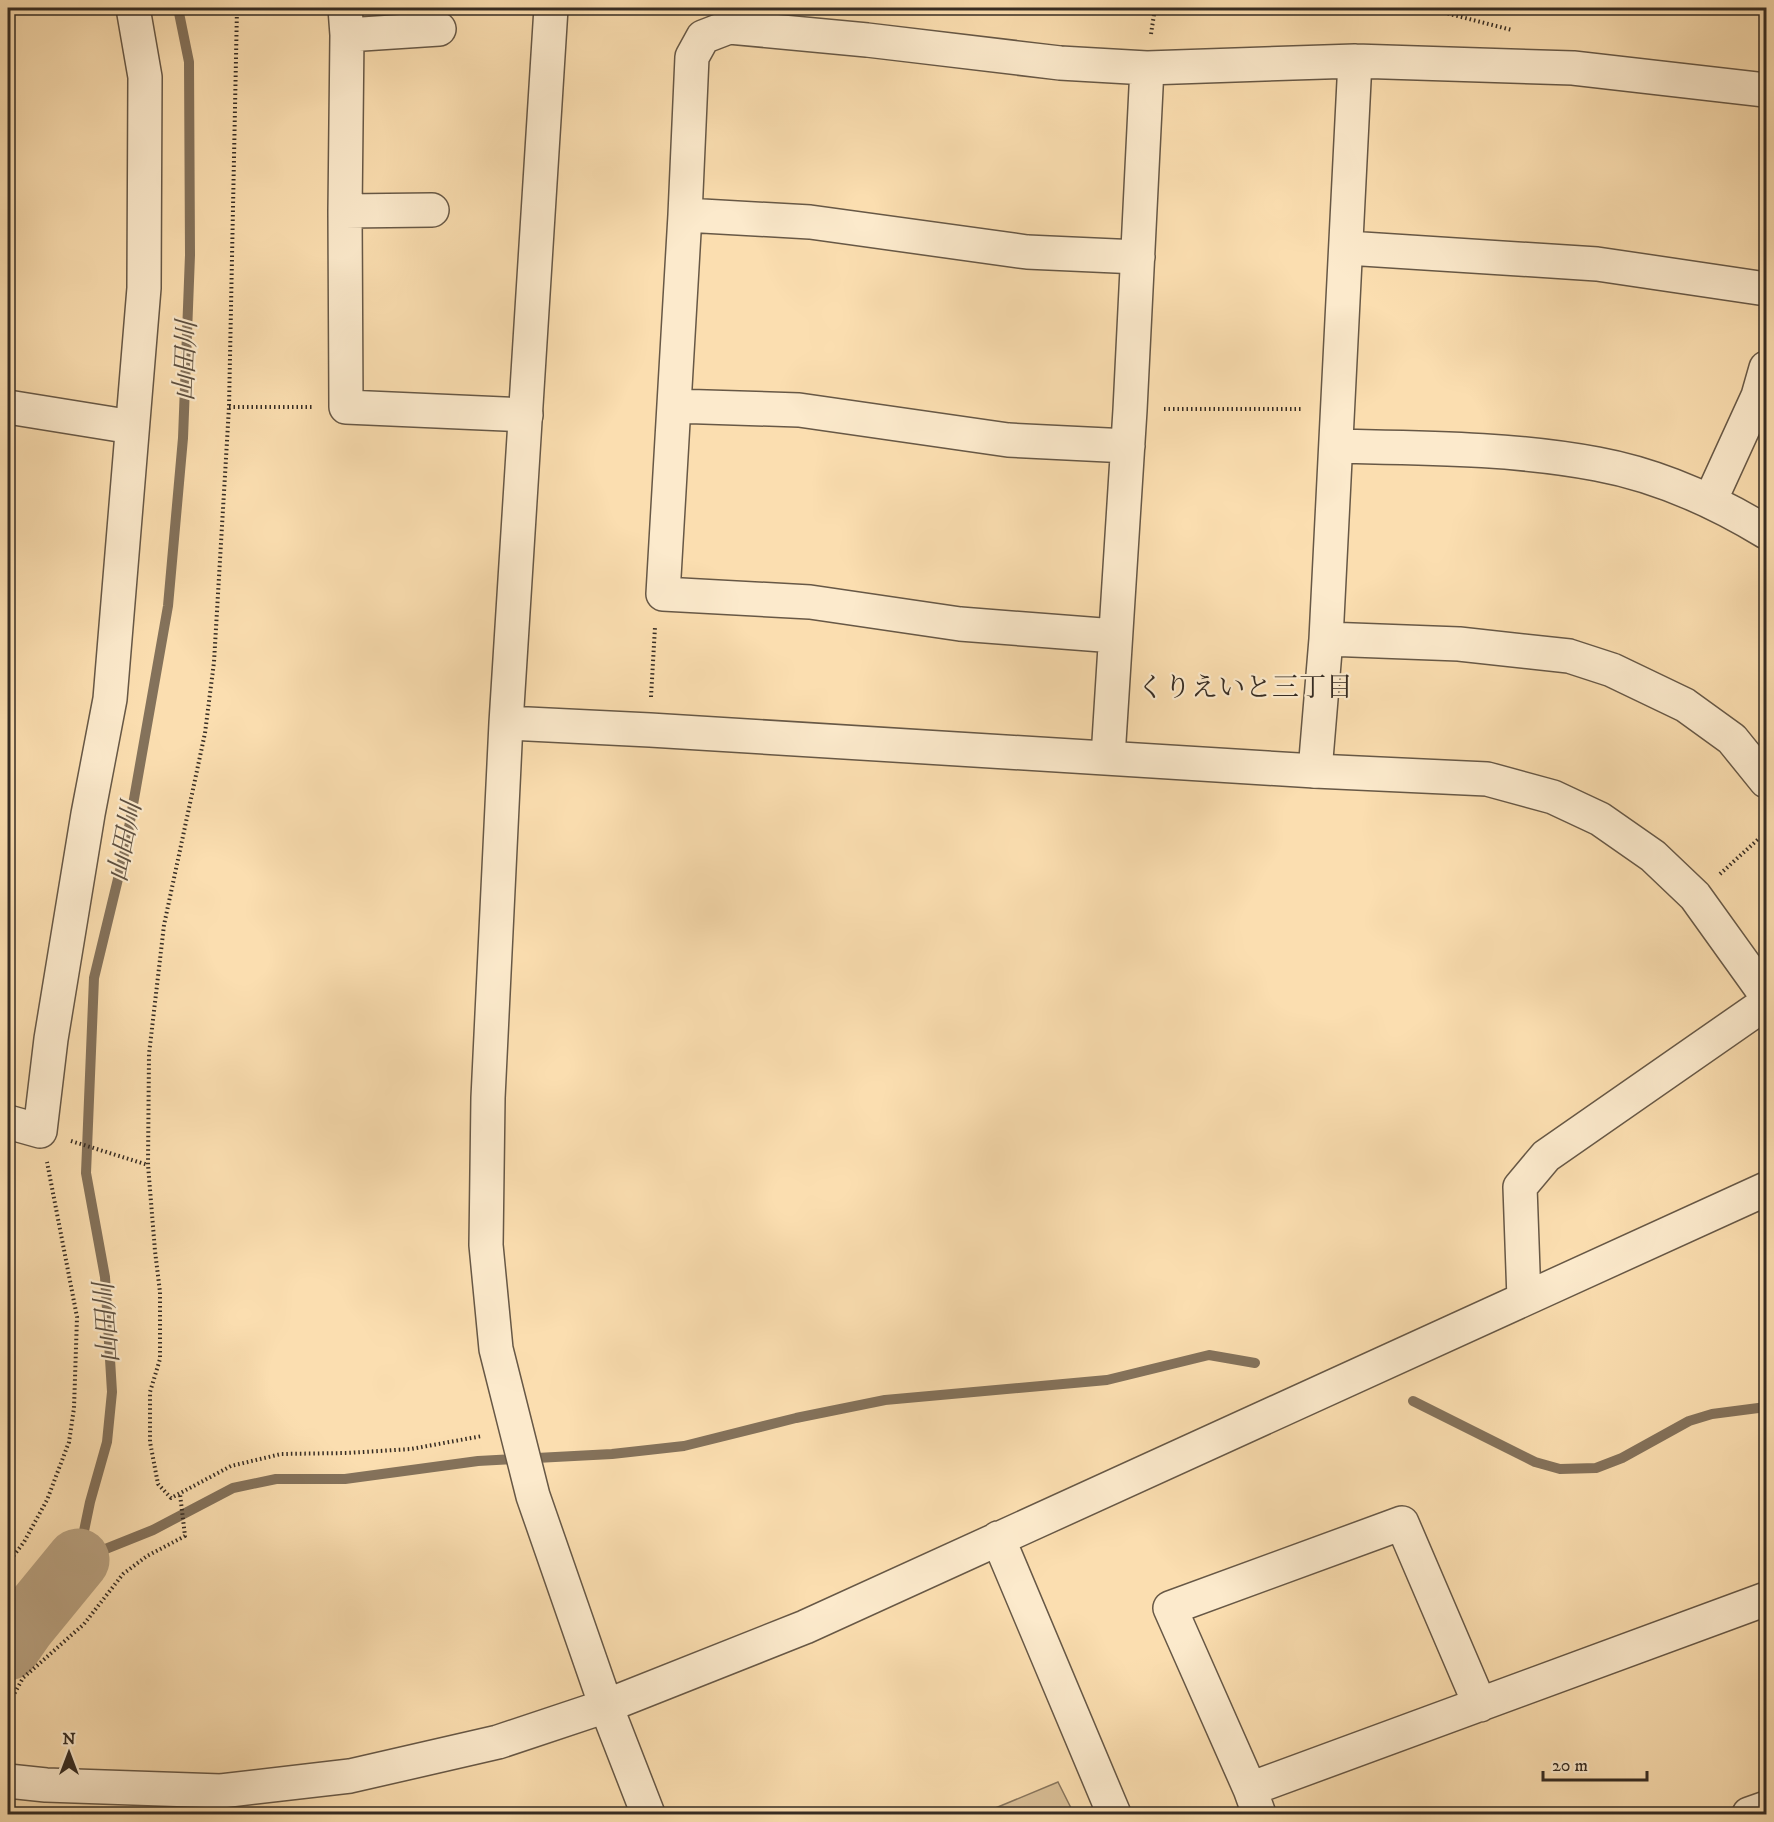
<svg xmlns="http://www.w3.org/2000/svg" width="1774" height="1822" viewBox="0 0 1774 1822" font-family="'IM FELL DW Pica','Noto Serif JP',serif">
<rect width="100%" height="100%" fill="#fbdeb0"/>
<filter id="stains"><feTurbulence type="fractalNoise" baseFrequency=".00333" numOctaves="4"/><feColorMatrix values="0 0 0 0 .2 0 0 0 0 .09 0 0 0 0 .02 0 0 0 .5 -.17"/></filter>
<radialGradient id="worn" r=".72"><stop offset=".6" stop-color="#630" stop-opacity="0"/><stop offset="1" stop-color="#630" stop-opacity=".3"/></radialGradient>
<path fill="#dac098" stroke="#88765e" stroke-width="1.5" d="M 1058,1782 L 1074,1814 L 981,1814 Z"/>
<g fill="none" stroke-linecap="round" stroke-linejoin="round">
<path stroke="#84725b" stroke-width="10" d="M 1413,1401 L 1535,1462 L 1560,1469 L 1596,1468 L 1622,1458 L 1689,1421 L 1712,1414 L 1766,1407
M 78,1560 L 90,1502 L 107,1442 L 112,1392 L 105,1277 L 86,1173 L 94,978 L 125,850 L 168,606 L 183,438 L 190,255 L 189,62 L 178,8
M 78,1560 L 153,1530 L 233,1488 L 276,1479 L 345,1479 L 478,1461 L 612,1454 L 684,1446 L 796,1418 L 885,1400 L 1107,1380 L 1209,1355 L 1255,1363"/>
<path stroke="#b8a180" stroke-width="63" d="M 8,1649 L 24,1626 L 78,1560"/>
<g stroke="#675846" stroke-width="36">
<path id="minor" d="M 345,8 L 347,35 L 345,211 L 346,407 L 526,415
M 347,35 L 439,29
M 345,211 L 432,210
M 685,215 L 810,222 L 1027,252 L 1138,257
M 1347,248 L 1597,264 L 1766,289
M 674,406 L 799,410 L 1008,440 L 1128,446
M 8,407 L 132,427
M 1336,446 C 1422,448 1513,448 1597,464 C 1657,475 1715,501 1766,532
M 1710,501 L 1758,396 L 1766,368
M 1115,636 L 960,624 L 810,602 L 663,594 L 685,215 L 692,57 L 703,37 L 729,27 L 867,40 L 1060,63 L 1147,68 L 1355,61 L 1573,68 L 1765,90 L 1766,91
M 1326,639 L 1459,644 L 1569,656 L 1612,670 L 1685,705 L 1732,739 L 1766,781
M 1108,757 L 1130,410 L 1147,68
M 1315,771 L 1326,639 L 1355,61
M 8,1122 L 40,1131 L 51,1039 L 88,814 L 110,699 L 144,288 L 145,77 L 133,8
M 1250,1789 L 1766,1599
M 1259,1814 L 1250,1789 L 1170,1608 L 1402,1523 L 1480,1705
M 1749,1814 L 1766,1808"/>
</g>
<g stroke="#675846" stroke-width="36">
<path id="tertiary" d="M 551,8 L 506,723 L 488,1098 L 486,1245 L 496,1349 L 533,1496 L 606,1706 L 648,1814
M 506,723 L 650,730 L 1315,771 L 1487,779 L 1553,797 L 1600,819 L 1653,856 L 1695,896 L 1766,995
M 1524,1299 L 1520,1187 L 1546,1156 L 1766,1003
M 998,1538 L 1114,1814
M 8,1781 L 46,1785 L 221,1791 L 350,1776 L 498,1742 L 606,1706 L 805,1627 L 1766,1189"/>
</g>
<path stroke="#362c23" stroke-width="4" stroke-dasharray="1.5 3" stroke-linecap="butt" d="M 237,8 L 229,407 L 214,662 L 205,733 L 164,925 L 149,1054 L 148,1165 L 155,1251 L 160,1292 L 160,1359 L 150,1392 L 150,1442 L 158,1484 L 171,1498 L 231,1466 L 281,1454 L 347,1453 L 411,1449 L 482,1436
M 1426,8 L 1512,30
M 1151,34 L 1155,8
M 229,407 L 313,407
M 1164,409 L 1303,409
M 651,697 L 655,627
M 1720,874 L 1766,832
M 71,1141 L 148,1165
M 8,1563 L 24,1542 L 47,1500 L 69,1442 L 74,1408 L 77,1317 L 47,1162
M 8,1705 L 23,1678 L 84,1624 L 123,1574 L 147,1556 L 185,1536 L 180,1494
M 1210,1814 L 1221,1810"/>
<use href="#minor" stroke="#fceacc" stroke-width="33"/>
<use href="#tertiary" stroke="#fceacc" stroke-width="33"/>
</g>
<g text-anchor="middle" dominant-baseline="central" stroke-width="4.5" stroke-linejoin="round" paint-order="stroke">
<g font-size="27" font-style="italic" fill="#5d4f3f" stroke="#fceacc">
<text transform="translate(186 361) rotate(-88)">山田川</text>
<text transform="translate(125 842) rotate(-79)">山田川</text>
<text transform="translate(107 1323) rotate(-94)">山田川</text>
</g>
<g font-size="27" fill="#362c23" stroke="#fceacc">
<text x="1245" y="688">くりえいと三丁目</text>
</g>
</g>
<rect width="1774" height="1822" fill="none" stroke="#fbdeb0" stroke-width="30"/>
<rect x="9" y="9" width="1756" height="1804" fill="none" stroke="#362c23" stroke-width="3"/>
<rect x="15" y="15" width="1744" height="1792" fill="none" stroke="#362c23" stroke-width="1.5"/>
<g transform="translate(69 1753)" stroke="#fceacc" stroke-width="4.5" paint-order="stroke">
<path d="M0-4.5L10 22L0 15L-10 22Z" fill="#362c23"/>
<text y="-9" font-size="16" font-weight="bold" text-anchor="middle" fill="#362c23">N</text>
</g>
<path d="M1543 1771v9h104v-9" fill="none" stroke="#362c23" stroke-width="3"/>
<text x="1552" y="1771" font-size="18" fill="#362c23" stroke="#fceacc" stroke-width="4.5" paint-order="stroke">20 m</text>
<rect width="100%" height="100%" filter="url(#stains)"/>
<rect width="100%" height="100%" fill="url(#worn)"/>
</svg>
